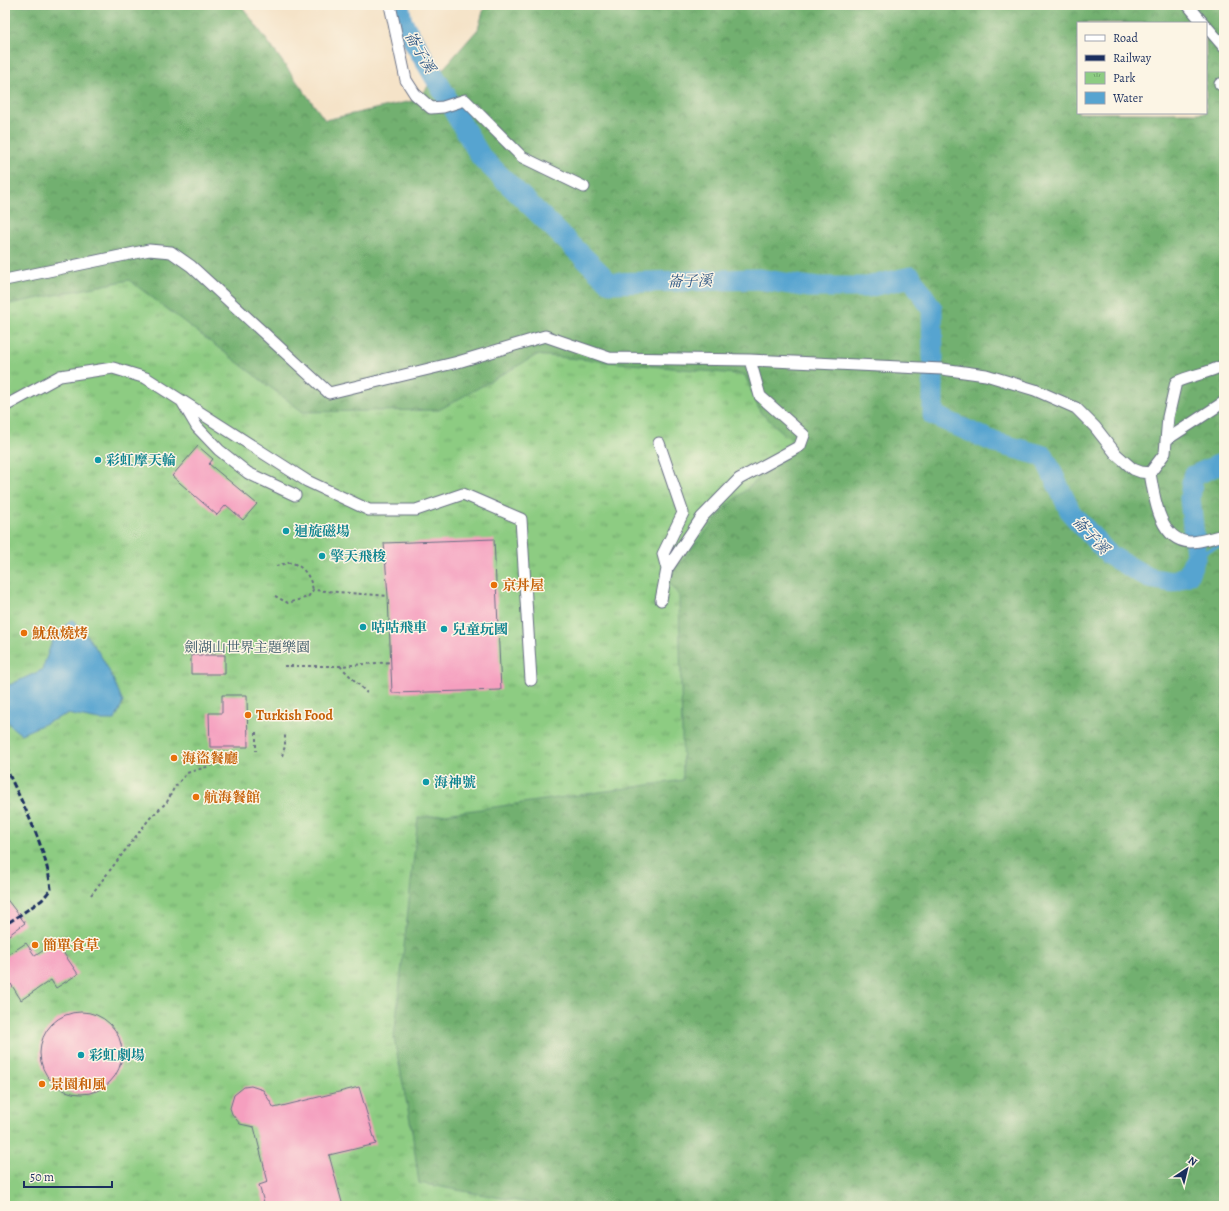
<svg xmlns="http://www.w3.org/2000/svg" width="1229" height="1211" viewBox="0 0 1229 1211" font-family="Alegreya,'Noto Serif TC',serif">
<defs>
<pattern id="forest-crowns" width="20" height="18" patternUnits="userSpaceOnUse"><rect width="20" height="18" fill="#72b070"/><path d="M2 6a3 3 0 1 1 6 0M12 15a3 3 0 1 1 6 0" fill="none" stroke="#5d905f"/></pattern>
<pattern id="park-tufts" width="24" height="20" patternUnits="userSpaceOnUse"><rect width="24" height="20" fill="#8dcc82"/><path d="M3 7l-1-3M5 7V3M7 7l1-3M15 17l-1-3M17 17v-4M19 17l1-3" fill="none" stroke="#72a66e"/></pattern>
</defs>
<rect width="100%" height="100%" fill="#fcf5e5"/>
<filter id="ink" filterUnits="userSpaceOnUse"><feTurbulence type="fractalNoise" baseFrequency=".025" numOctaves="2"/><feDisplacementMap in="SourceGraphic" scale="8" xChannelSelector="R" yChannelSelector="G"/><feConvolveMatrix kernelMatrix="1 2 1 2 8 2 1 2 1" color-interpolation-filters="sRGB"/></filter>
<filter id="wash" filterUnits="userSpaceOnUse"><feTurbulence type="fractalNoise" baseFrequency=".012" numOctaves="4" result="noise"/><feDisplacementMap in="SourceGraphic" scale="16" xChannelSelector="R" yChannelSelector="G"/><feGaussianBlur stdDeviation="0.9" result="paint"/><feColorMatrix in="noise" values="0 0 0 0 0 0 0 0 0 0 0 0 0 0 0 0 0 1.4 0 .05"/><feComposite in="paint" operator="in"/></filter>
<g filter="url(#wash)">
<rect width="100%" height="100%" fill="#f5e3c8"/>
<path fill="url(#forest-crowns)" stroke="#467067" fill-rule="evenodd" d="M 5,5 L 241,5 L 325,120 L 416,100 L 478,29 L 485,5 L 1224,5 L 1224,1206 L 349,1206 L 5,361 ZM 1078,23 L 1206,23 L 1206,113 L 1078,113 Z"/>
<path fill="url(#park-tufts)" stroke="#547e70" d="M 129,280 L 303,412 L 439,410 L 537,355 L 745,375 L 760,412 L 797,445 L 726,507 L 667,579 L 679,596 L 683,780 L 418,818 L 394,1038 L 412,1131 L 419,1183 L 545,1206 L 5,1206 L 5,305 Z"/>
<path fill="#57a4d0" stroke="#396a97" d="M 72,619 C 99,648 108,666 123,702 L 115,720 L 99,720 L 67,714 L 21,734 C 0,720 5,711 5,687 L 42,670 L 54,636 Z"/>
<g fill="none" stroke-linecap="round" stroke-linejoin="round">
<path stroke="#57a4d0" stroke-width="3.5" d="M 1196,555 L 1224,544"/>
<path stroke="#57a4d0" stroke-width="21" d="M 399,5 L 402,22 L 446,96
M 455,113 L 481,157 L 610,283 L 758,279 L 810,287 L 867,287 L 911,277 L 932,309 L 933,359
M 933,378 L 933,415 L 996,443 L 1044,456 L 1071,513 L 1109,555 L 1149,578 L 1172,582 L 1188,575 L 1196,555 L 1190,498 L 1193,476 L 1218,465 L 1224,466"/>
</g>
<g id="blocks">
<path fill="#f59fbf" d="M 198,446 L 213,459 L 209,464 L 257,504 L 243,520 L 226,505 L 217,515 L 172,476 Z
M 494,539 L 501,690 L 392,693 L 388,596 L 384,543 Z
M 191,655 L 225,655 L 225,674 L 191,674 Z
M 222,695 L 247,695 L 248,747 L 210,747 L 209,713 L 222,713 Z
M 5,897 L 25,923 L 5,938 Z
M 56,942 L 78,974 L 56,988 L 51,980 L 21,1000 L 11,984 L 5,988 L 5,957 L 26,943 L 35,956 Z
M40 1053a41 41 0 1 1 82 0a41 41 0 1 1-82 0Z
M 251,1086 L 263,1090 L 274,1108 L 359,1087 L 376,1144 L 329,1155 L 343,1206 L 265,1206 L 259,1185 L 268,1182 L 254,1127 L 240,1124 L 232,1114 L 230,1108 L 234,1095 L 244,1087 Z"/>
</g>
</g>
<g filter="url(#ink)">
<use href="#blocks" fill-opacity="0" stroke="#676e83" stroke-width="1"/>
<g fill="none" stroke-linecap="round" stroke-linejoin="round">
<g stroke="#676e83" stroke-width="13">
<path id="minor" d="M 390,5 L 406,80 L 415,94 L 431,108 L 443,107 L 465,100 L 522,157 L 584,187
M 1188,5 L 1203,23
M 1206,26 L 1224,47
M 1220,84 L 1224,87
M 5,280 L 149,250 L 171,252 L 191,266 L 329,393 L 458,362 L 545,336 L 609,358 L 750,360 L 942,369 L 986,375 L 1035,390 L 1076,408 L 1095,427 L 1116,454 L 1133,469 L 1141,472 L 1150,473 L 1165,453 L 1168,417 L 1176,382 C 1192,375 1209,373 1224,365
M 183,403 L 197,427 L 219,450 L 248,473 L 295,495
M 5,406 L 60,376 L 113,368 L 146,378 L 307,481 L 369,510 L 416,510 L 463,494 L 521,519 L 531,680
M 1166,440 L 1224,402
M 659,443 L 683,513 L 663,554 L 667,569 L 702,517 L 739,479 L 800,446 L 804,435 L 760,396 L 750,360
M 1150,473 C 1154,496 1159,541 1190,542 C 1201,542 1214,537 1224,535
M 661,600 L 667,569"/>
</g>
<path stroke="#676e83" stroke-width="2" stroke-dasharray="3 3" stroke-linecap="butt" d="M 276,566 C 281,565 288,562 292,563 C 305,567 311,579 313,590
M 275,596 L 288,603 L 308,597 L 313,590 L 388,596
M 284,666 L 340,666 L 391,662
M 340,666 L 367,693
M 256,732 L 256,751
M 282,756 L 285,746 L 285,734
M 91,895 L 150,818 L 167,802 L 174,788 L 187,773 L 216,764"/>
<use href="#minor" stroke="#fff" stroke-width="11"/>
<path stroke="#1b2f5e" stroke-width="3" stroke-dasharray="6 3" stroke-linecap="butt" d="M 5,766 C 23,805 46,846 51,889 L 42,900 L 5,925"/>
</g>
</g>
<g fill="#0f9aa8" stroke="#fcf5e5" stroke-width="1.5">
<circle cx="98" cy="460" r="4"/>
<circle cx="286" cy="531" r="4"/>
<circle cx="322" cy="556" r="4"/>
<circle cx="363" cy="627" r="4"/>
<circle cx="444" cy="629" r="4"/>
<circle cx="426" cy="782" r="4"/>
<circle cx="81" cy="1055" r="4"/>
</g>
<g fill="#e8710a" stroke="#fcf5e5" stroke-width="1.5">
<circle cx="494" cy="585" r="4"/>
<circle cx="24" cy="633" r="4"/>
<circle cx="248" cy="715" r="4"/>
<circle cx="174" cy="758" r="4"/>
<circle cx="196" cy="797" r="4"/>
<circle cx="35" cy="945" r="4"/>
<circle cx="42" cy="1084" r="4"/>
</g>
<g text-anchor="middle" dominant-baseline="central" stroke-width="3" stroke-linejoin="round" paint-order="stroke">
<g font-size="14" font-weight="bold" fill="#0d838f" stroke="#fcf5e5" text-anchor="start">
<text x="106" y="460">彩虹摩天輪</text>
<text x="294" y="531">迴旋磁場</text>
<text x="330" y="556">擎天飛梭</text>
<text x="371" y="627">咕咕飛車</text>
<text x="452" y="629">兒童玩國</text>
<text x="434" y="782">海神號</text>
<text x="89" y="1055">彩虹劇場</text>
</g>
<g font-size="14" font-weight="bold" fill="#c56008" stroke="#fcf5e5" text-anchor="start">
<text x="502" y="585">京丼屋</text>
<text x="32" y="633">魷魚燒烤</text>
<text x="256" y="715">Turkish Food</text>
<text x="182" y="758">海盜餐廳</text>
<text x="204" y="797">航海餐館</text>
<text x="43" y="945">簡單食草</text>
<text x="50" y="1084">景園和風</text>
</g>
<g font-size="14" fill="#385667" stroke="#fcf5e5">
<text x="247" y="647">劍湖山世界主題樂園</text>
</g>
<g font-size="15" font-style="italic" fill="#305886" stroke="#fcf5e5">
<text transform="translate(420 52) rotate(60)">崙子溪</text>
<text transform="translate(690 281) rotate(-1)">崙子溪</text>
<text transform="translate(1091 535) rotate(47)">崙子溪</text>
</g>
</g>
<rect width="1229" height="1211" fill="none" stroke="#fcf5e5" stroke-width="20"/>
<rect x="1077" y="22" width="130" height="92" fill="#fcf5e5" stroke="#a2a6af"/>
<rect x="1085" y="35" width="20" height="6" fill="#ffffff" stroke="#a2a6af"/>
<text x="1113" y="42" font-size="12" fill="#1b2f5e">Road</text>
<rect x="1085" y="55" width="20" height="6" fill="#1b2f5e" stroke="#a2a6af"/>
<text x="1113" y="62" font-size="12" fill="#1b2f5e">Railway</text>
<rect x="1085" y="72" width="20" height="12" fill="url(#park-tufts)" stroke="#a2a6af"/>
<text x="1113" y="82" font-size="12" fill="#1b2f5e">Park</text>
<rect x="1085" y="92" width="20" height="12" fill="#57a4d0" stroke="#a2a6af"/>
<text x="1113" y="102" font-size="12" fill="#1b2f5e">Water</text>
<g transform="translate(1187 1169) rotate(35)" stroke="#fcf5e5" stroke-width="3" paint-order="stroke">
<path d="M0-3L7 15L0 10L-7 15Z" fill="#1b2f5e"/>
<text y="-6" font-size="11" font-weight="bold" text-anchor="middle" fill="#1b2f5e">N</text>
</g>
<path d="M24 1181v6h88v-6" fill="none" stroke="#1b2f5e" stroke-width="2"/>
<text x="30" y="1181" font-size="12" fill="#1b2f5e" stroke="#fcf5e5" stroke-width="3" paint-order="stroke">50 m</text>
</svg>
